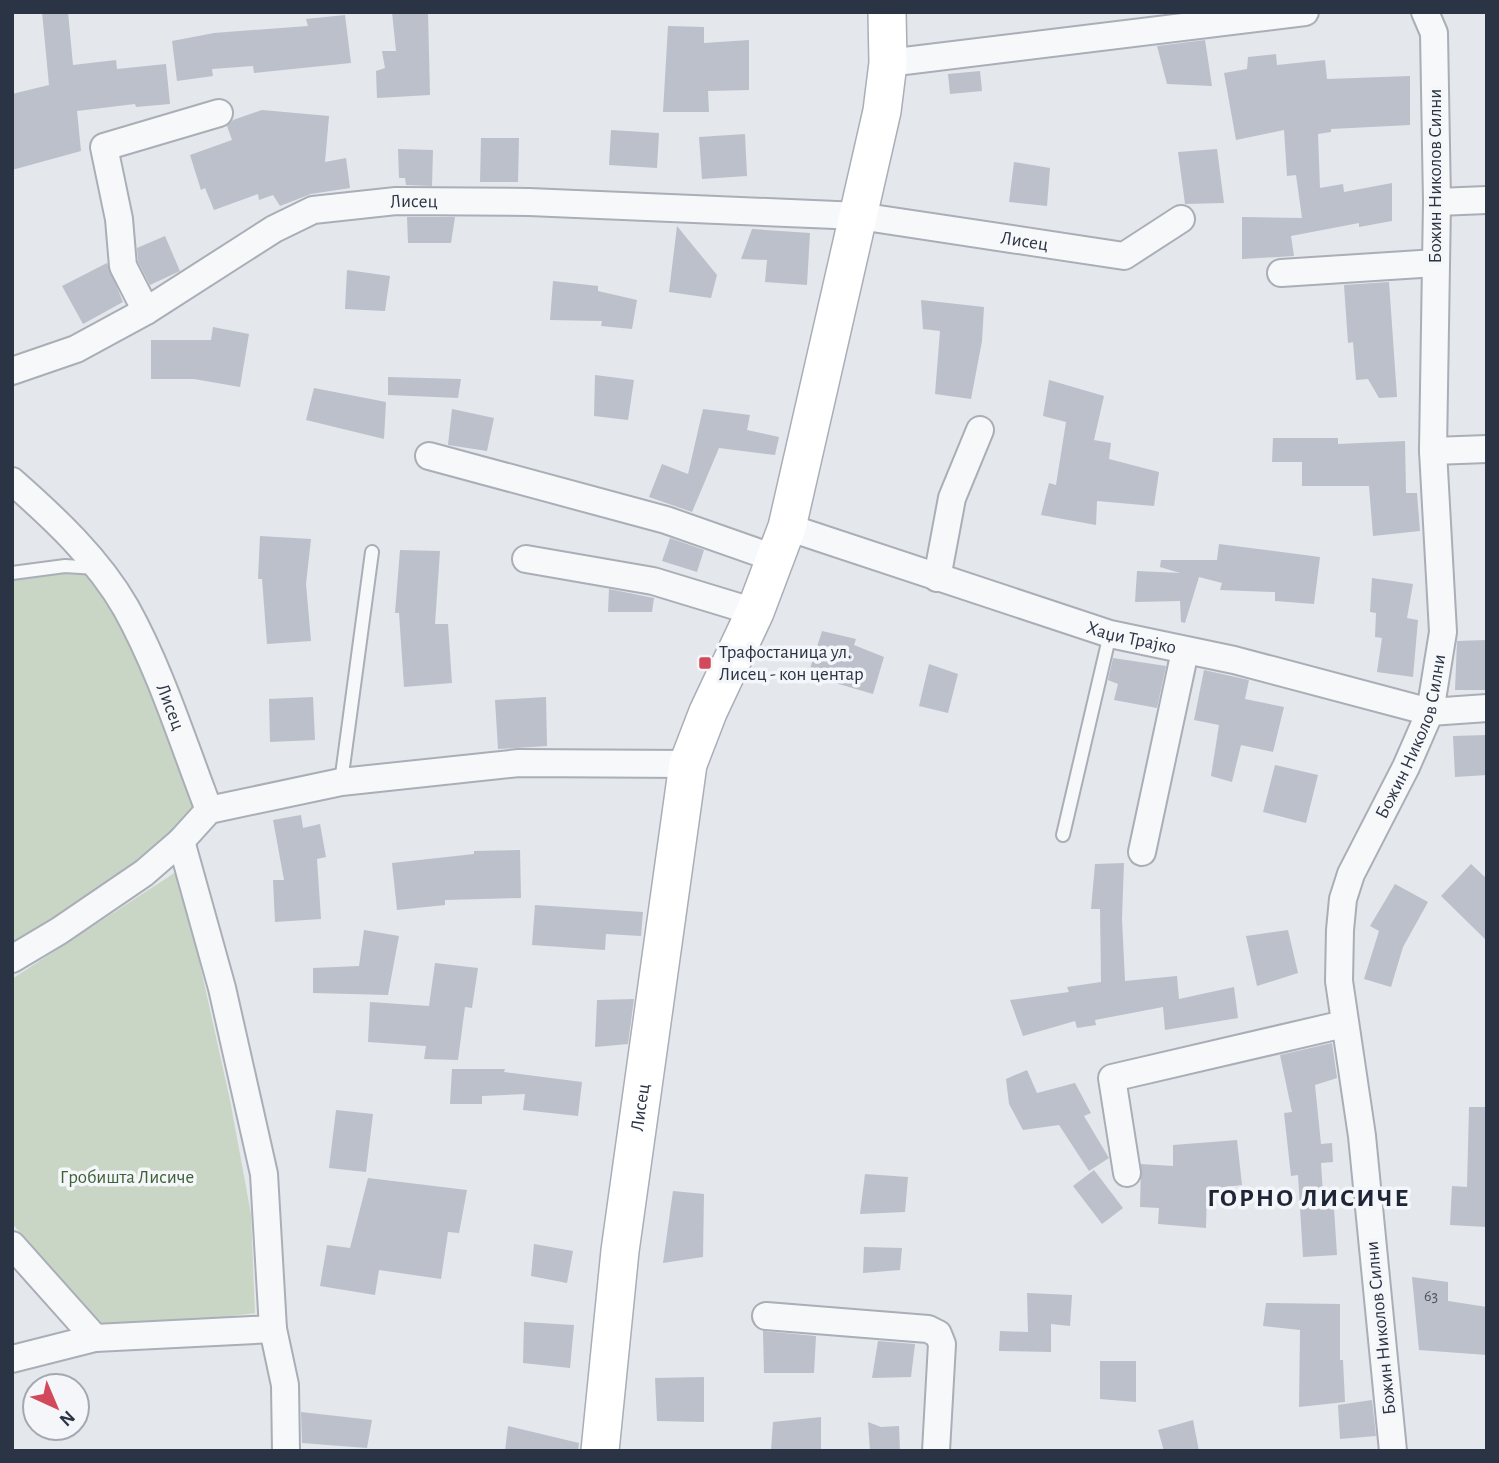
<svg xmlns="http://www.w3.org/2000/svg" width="1499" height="1463" viewBox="0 0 1499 1463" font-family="'Alegreya Sans',sans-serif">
<rect width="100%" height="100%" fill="#e4e7ec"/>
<path fill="#c9d6c5" d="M 96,568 L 209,810 L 12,959 L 12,573 Z
M 179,870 L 230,1100 L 251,1214 L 255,1313 L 120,1331 L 90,1317 L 12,1223 L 12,979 Z"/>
<path fill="#bbc0ca" d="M 42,12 L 68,12 L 73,65 L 116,60 L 117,69 L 166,64 L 170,104 L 136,107 L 135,104 L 77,111 L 81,151 L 12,170 L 12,94 L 49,85 Z
M 392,12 L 428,12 L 430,95 L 377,98 L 376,71 L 385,68 L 382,51 L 396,51 Z
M 345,15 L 351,63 L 254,73 L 253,66 L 212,69 L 213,76 L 177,81 L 172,41 L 214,33 L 308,26 L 306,19 Z
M 668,26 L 704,27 L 704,43 L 749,40 L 749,90 L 708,91 L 709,112 L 663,112 Z
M 1205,40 L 1212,86 L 1167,84 L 1157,46 Z
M 1276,54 L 1277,65 L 1325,60 L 1327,79 L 1410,76 L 1410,125 L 1331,129 L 1331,132 L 1318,134 L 1320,188 L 1343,184 L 1344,192 L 1392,183 L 1392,221 L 1359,227 L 1359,223 L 1291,236 L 1294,256 L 1242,259 L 1242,217 L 1302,218 L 1296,175 L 1287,176 L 1284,130 L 1236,140 L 1224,73 L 1247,69 L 1248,57 Z
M 980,71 L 982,91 L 950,94 L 948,74 Z
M 262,110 L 329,116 L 325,162 L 346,158 L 350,188 L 311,194 L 280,206 L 273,195 L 259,200 L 258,194 L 214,210 L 205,188 L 201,190 L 190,155 L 232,140 L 227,126 L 233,120 Z
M 611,130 L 659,133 L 657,168 L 609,165 Z
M 745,134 L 747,176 L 702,179 L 699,137 Z
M 481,138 L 519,138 L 518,182 L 480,182 Z
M 398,149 L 433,150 L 432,186 L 406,185 L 405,178 L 399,178 Z
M 1217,149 L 1224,203 L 1185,204 L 1178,152 Z
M 1014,162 L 1050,168 L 1047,206 L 1009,202 Z
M 407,217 L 455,217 L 451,243 L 408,243 Z
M 677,226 L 717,275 L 711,298 L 669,292 Z
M 752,229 L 810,233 L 807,285 L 765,282 L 767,260 L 741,259 Z
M 165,236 L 180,271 L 150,285 L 138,262 L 137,248 Z
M 107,263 L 123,302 L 83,324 L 62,286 Z
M 347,270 L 390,276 L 385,311 L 345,309 Z
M 553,281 L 598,286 L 598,291 L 637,300 L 632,329 L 601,326 L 602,321 L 550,320 Z
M 1389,282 L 1397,397 L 1379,398 L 1368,379 L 1356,380 L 1353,342 L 1348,343 L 1344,285 Z
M 921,300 L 984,307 L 982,341 L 971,399 L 935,394 L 940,331 L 923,329 Z
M 213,327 L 249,334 L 240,387 L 194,379 L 151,379 L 151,340 L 211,340 Z
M 595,375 L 634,380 L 628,420 L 594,416 Z
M 388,377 L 461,379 L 458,398 L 388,395 Z
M 1049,380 L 1104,396 L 1094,440 L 1111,443 L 1109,459 L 1159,472 L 1154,506 L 1097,501 L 1096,525 L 1041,515 L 1049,483 L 1056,485 L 1066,422 L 1043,416 Z
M 314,388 L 386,402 L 384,439 L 306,420 Z
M 452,409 L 494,418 L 487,451 L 448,445 Z
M 703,409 L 750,415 L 747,430 L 779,437 L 775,455 L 719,448 L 692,512 L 649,497 L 662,464 L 688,474 Z
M 1273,438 L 1338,438 L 1338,444 L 1405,441 L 1406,493 L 1417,493 L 1420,531 L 1373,536 L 1369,486 L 1302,486 L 1302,462 L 1272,462 Z
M 260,536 L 311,539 L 306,584 L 311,641 L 267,644 L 262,579 L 258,579 Z
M 670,538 L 704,550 L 697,572 L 662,561 Z
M 1219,544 L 1320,557 L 1314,604 L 1275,601 L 1275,592 L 1220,590 L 1222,583 L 1199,577 L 1185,623 L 1181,622 L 1180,601 L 1135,602 L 1137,571 L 1180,573 L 1160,567 L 1161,560 L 1217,560 Z
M 400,550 L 440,551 L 435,624 L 448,624 L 452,683 L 404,687 L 399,613 L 395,613 Z
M 1372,578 L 1413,584 L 1407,618 L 1418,620 L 1413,677 L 1377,672 L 1382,638 L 1375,637 L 1376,613 L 1370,612 Z
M 609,589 L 654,598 L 652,612 L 608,612 Z
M 822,631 L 856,639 L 854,645 L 884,657 L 873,694 L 808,675 Z
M 1487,640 L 1487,690 L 1455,690 L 1457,641 Z
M 1113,658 L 1166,666 L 1157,708 L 1114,700 L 1118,684 L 1108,680 Z
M 929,664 L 958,674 L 948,713 L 919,706 Z
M 1204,670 L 1249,680 L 1245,699 L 1284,707 L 1273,752 L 1241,745 L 1232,782 L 1211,776 L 1219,725 L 1194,720 Z
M 313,697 L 315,740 L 270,742 L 269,699 Z
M 546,697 L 547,746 L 498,749 L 495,700 Z
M 1487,735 L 1487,775 L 1455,777 L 1453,736 Z
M 1275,765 L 1318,775 L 1306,823 L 1263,812 Z
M 301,815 L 303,828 L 320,824 L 326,857 L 317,859 L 321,919 L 275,922 L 273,880 L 284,880 L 273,820 Z
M 520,850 L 521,898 L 445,900 L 445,905 L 397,910 L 392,863 L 474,854 L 474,851 Z
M 1124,863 L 1122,919 L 1125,981 L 1177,976 L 1179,999 L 1234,987 L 1238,1018 L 1165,1030 L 1163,1007 L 1095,1020 L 1096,1025 L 1077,1028 L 1075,1021 L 1023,1036 L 1010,1000 L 1069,992 L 1067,987 L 1101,982 L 1100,909 L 1091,909 L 1095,864 Z
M 1471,864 L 1487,879 L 1487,941 L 1441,896 Z
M 1395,884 L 1428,902 L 1403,947 L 1391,987 L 1364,979 L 1379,931 L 1370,926 Z
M 535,905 L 643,912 L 641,936 L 606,934 L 605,950 L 532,945 Z
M 364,930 L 399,936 L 388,995 L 313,993 L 313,968 L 359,966 Z
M 1288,930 L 1298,973 L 1257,986 L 1246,936 Z
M 435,963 L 478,968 L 472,1008 L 465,1007 L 458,1060 L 424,1059 L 426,1046 L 368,1042 L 370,1002 L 429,1006 Z
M 634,999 L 628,1044 L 595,1047 L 597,1000 Z
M 1332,1043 L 1337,1078 L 1315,1085 L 1321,1144 L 1332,1143 L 1333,1162 L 1321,1163 L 1324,1209 L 1334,1208 L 1337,1255 L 1303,1257 L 1298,1175 L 1291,1176 L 1284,1113 L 1292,1112 L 1280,1055 Z
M 452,1069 L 505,1069 L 504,1072 L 582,1082 L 578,1116 L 523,1110 L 525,1094 L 482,1096 L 482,1104 L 450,1104 Z
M 1027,1070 L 1037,1093 L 1075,1083 L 1091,1113 L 1084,1116 L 1109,1158 L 1089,1171 L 1059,1125 L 1023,1130 L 1009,1104 L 1006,1079 Z
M 1469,1107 L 1487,1107 L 1487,1227 L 1450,1225 L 1452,1186 L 1467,1187 Z
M 336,1110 L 373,1114 L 366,1172 L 329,1168 Z
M 1237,1140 L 1242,1185 L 1207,1189 L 1206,1228 L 1158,1224 L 1159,1208 L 1140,1207 L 1141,1164 L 1173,1166 L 1173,1145 Z
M 1094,1170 L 1123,1208 L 1102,1224 L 1073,1186 Z
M 865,1174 L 908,1177 L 905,1212 L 860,1214 Z
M 368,1178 L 467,1190 L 459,1233 L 448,1232 L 441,1279 L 379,1270 L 375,1295 L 320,1286 L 327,1245 L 350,1248 Z
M 673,1191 L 704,1194 L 703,1257 L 663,1263 Z
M 534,1244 L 573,1251 L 567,1283 L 531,1276 Z
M 864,1247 L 902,1248 L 900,1270 L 863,1273 Z
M 1412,1277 L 1448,1282 L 1448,1301 L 1487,1307 L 1487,1355 L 1419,1350 Z
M 1027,1293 L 1072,1295 L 1070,1326 L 1051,1324 L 1051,1352 L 999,1351 L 1000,1331 L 1028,1332 Z
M 1266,1303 L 1340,1304 L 1340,1360 L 1343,1360 L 1345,1402 L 1299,1407 L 1300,1330 L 1263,1326 Z
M 524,1322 L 574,1325 L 570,1368 L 523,1363 Z
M 763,1331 L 816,1336 L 814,1373 L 764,1373 Z
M 878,1341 L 915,1344 L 911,1377 L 872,1378 Z
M 1100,1361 L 1136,1361 L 1136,1402 L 1100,1399 Z
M 704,1377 L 704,1422 L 657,1421 L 655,1378 Z
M 1372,1400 L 1376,1436 L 1340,1439 L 1338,1405 Z
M 301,1412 L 372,1420 L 367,1448 L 302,1443 Z
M 821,1417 L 821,1451 L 771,1451 L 773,1422 Z
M 1193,1420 L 1199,1451 L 1164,1451 L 1158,1430 Z
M 868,1422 L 881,1427 L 899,1426 L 900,1451 L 870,1451 Z
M 508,1426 L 579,1443 L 578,1451 L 505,1451 Z"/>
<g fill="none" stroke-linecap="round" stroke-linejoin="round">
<g stroke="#a9aeb7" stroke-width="16">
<path id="lane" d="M 12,573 L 65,566 L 96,568
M 341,782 L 372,552
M 1063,835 L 1110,634"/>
</g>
<g stroke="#a9aeb7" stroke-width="30">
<g id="street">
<path d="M 888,63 L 1305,12"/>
<path d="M 1437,202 L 1487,200"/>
<path d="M 1281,273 L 1436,263"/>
<path d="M 146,311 L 123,266 L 119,219 L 104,147 L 219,113"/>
<path id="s1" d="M 12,371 L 76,349 L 146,311 L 274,229 L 313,210 L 396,201 L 529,202 L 859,216 L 1124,256 L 1181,219"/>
<path d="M 1433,451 L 1487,449"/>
<path d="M 429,456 L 666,520 L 777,559"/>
<path id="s2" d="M 12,481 C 54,518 98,559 126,608 C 161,671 183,743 209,810"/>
<path id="s3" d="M 787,527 L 1110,634 L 1234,660 L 1430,712 L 1487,708"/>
<path d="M 526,559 L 653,581 L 755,612"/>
<path d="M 937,578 L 952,498 L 980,430"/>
<path d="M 181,841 L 222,988 L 264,1174 L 273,1329 L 285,1385 L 286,1451"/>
<path d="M 1142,852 L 1185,651"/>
<path d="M 12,959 L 59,931 L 144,873 L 181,841 L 209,810 L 341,782 L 519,763 L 688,764"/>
<path d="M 1127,1173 L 1112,1078 L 1344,1024"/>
<path d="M 12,1245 L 95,1338"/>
<path d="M 766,1316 L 928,1329 L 938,1334 L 942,1344 L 936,1451"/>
<path d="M 12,1359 L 95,1338 L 273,1329"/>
<path id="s4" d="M 1393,1451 L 1362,1136 L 1339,981 L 1340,930 L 1343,899 L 1351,874 L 1406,767 L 1430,712 L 1443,632 L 1433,451 L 1437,202 L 1434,33 L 1425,12"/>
</g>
</g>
<g stroke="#a9aeb7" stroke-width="40">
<g id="secondary">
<path id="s5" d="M 600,1451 L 620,1251 L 688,764 L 708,712 L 755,612 L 787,527 L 882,111 L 888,63 L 887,12"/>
</g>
</g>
<use href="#lane" stroke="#f7f8fa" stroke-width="12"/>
<use href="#street" stroke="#f7f8fa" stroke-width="26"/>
<use href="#secondary" stroke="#fff" stroke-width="37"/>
</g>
<rect fill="#d1495b" stroke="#f4f6f9" stroke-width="2.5" x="698" y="656" width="14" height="14" rx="3.5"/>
<g text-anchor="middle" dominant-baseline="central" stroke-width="7" stroke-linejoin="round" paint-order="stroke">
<g font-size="16" fill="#4f5766">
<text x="1431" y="1296">63</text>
</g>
<g font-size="19" fill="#2b3445" stroke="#f4f6f9">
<text transform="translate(1435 176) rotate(-90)">Божин Николов Силни</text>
<text stroke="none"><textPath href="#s1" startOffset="444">Лисец</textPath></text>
<text stroke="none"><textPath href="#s1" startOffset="1057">Лисец</textPath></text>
<text stroke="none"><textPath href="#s3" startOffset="362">Хаџи Трајко</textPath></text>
<text stroke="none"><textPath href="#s2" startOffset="280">Лисец</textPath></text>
<text stroke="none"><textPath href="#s4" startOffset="733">Божин Николов Силни</textPath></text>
<text stroke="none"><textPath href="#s5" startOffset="346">Лисец</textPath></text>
<text transform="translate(1381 1328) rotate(-96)">Божин Николов Силни</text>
</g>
<g font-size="19" fill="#2b3445" stroke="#f4f6f9" text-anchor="start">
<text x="719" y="652">Трафостаница ул.<tspan x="719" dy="22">Лисец - кон центар</tspan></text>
</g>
<g font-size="19" fill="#3f6138" stroke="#f4f6f9">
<text x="127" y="1177">Гробишта Лисиче</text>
</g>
<g font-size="26" font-weight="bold" letter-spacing="2" fill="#1d2536" stroke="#f4f6f9">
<text x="1309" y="1198">ГОРНО ЛИСИЧЕ</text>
</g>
</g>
<rect width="1499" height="1463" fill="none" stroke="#2b3445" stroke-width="28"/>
<g transform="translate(56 1407) rotate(136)"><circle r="33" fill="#f4f6f9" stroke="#a4a8b1" stroke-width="2"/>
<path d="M0-5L12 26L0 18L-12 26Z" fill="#d1495b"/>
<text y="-10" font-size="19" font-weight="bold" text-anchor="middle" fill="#2b3445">N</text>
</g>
</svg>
